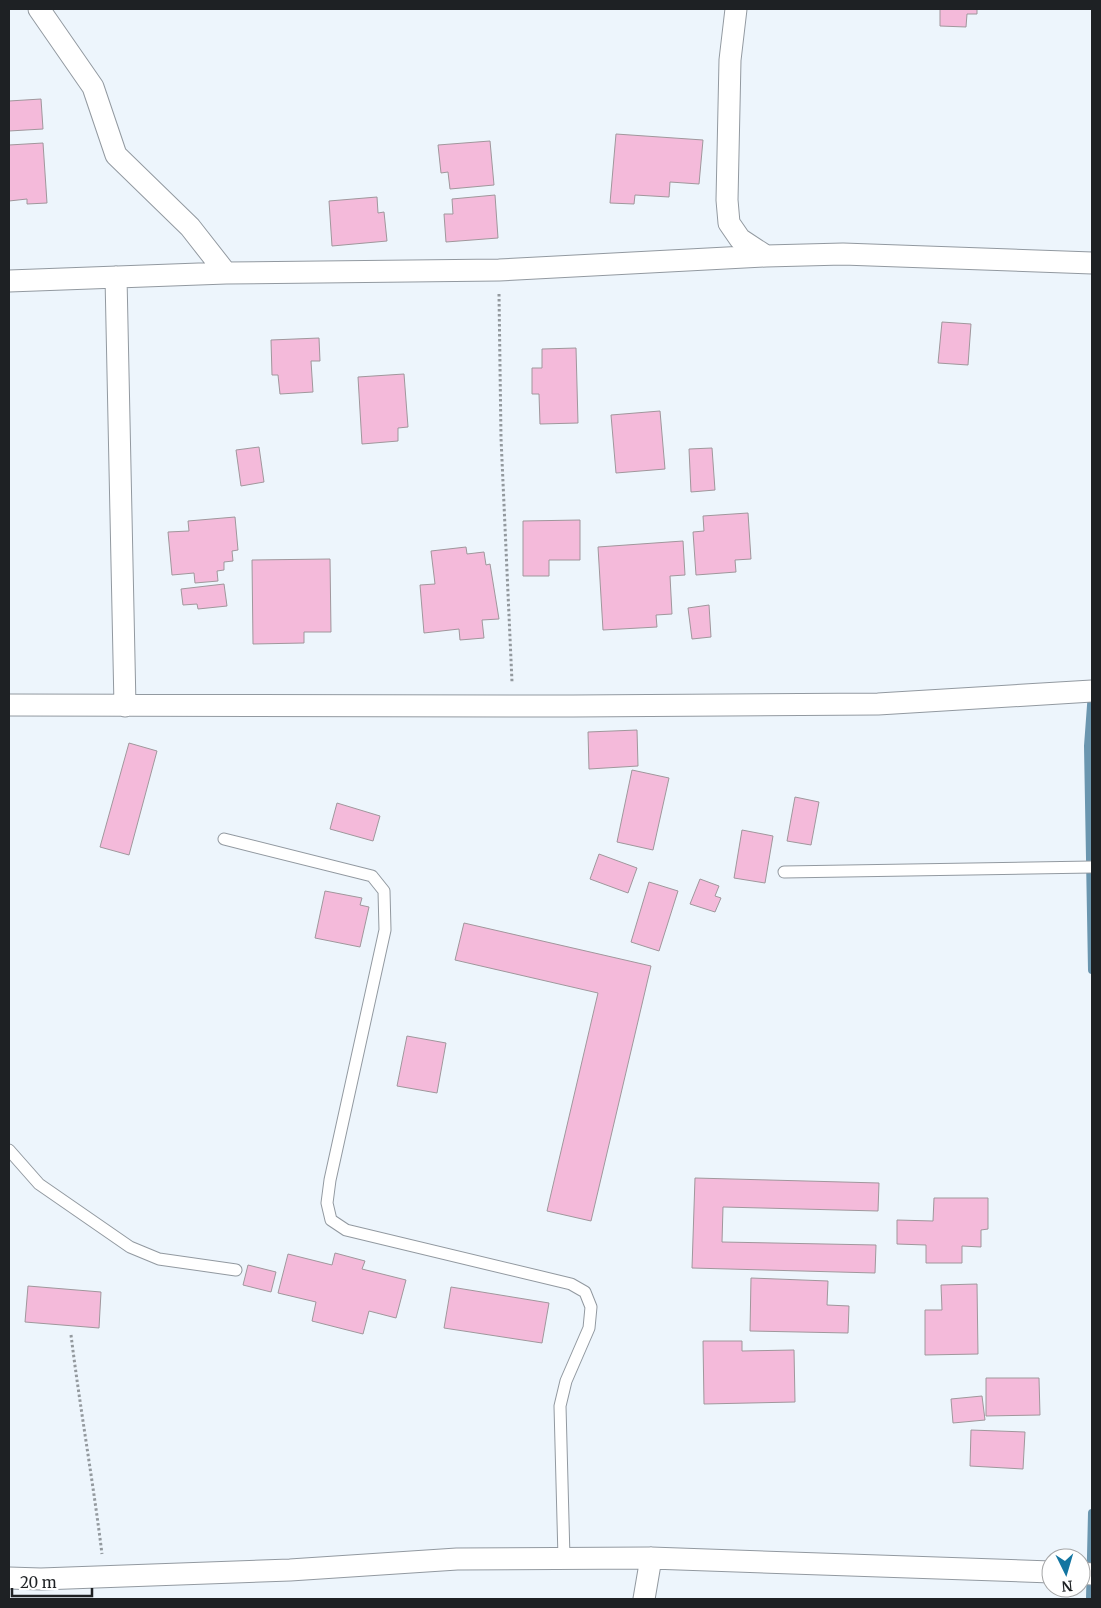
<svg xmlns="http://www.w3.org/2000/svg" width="1101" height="1608" viewBox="0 0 1101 1608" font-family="Merriweather,serif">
<rect width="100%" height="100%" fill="#edf5fc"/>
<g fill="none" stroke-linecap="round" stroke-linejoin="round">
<path stroke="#6b96af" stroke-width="8" d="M 1092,692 L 1088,746 L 1092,970
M 1090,1599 L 1092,1513"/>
</g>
<path fill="#f4bada" stroke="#a0979c" d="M 940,9 L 977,9 L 977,14 L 967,14 L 966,27 L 940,26 Z
M 41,99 L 43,129 L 9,131 L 9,101 Z
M 616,134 L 703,140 L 699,184 L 670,182 L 669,197 L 635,195 L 634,204 L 610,203 Z
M 490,141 L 494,185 L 450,189 L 448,172 L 441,173 L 438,145 Z
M 43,143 L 47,203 L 27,204 L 27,199 L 9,201 L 9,145 Z
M 495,195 L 498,238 L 446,242 L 444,214 L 453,214 L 452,199 Z
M 377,197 L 378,213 L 384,212 L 387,241 L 332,246 L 329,201 Z
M 942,322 L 971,324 L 968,365 L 938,363 Z
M 319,338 L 320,361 L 311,361 L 313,392 L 280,394 L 278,375 L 272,375 L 271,340 Z
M 576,348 L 578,423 L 540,424 L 539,394 L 532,394 L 532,368 L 542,368 L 542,349 Z
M 404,374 L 408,427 L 398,428 L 398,441 L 362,444 L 358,377 Z
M 660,411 L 665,469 L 616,473 L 611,415 Z
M 259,447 L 264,482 L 241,486 L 236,450 Z
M 712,448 L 715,490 L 691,492 L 689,449 Z
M 748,513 L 751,559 L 735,560 L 736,572 L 696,575 L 693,532 L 704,531 L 703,516 Z
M 235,517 L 238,550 L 232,551 L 233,561 L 224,562 L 224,570 L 217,571 L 218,581 L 195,583 L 194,573 L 172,575 L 168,532 L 189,531 L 188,521 Z
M 580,520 L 580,560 L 549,560 L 549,576 L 523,576 L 523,521 Z
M 683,541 L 685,575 L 670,576 L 672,614 L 656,615 L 657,627 L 603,630 L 598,547 Z
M 466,547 L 467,554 L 484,552 L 486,565 L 490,564 L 499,619 L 482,620 L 484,638 L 460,640 L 459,629 L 424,633 L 420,585 L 435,584 L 431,551 Z
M 330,559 L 331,632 L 304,632 L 304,643 L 253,644 L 252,560 Z
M 224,584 L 227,606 L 198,609 L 197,604 L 183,605 L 181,589 Z
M 709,605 L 711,637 L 692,639 L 688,608 Z
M 637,730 L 638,766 L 589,769 L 588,732 Z
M 129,743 L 157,751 L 129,855 L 100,847 Z
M 632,770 L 669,778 L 653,850 L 617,842 Z
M 795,797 L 819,802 L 811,845 L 787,841 Z
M 337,803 L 380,816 L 373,841 L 330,829 Z
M 742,830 L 773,836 L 765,883 L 734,878 Z
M 599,854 L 637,868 L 628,893 L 590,879 Z
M 700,879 L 719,886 L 715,896 L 721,898 L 715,912 L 690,904 Z
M 649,882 L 678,891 L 659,951 L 631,942 Z
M 325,891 L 362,898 L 360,905 L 369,907 L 360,947 L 315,938 Z
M 464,923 L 651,966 L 591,1221 L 547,1211 L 598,993 L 455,960 Z
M 407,1036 L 446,1043 L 437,1093 L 397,1086 Z
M 695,1178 L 879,1183 L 878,1211 L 723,1207 L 722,1242 L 876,1245 L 875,1273 L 692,1268 Z
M 934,1198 L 988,1198 L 988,1229 L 981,1230 L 981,1247 L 962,1246 L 962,1263 L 926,1263 L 926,1245 L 897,1244 L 897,1220 L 933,1221 Z
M 335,1253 L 365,1261 L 362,1269 L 406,1280 L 396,1318 L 369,1311 L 363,1334 L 312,1321 L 316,1302 L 278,1293 L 288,1254 L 332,1265 Z
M 248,1265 L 276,1272 L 271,1292 L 243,1285 Z
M 751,1278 L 828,1281 L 827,1305 L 849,1306 L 848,1333 L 750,1331 Z
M 977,1284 L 978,1354 L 925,1355 L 925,1310 L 942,1310 L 941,1285 Z
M 28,1286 L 101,1292 L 99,1328 L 25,1322 Z
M 451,1287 L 549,1303 L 542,1343 L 444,1328 Z
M 703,1341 L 742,1341 L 742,1351 L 794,1350 L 795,1402 L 704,1404 Z
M 986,1378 L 1039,1378 L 1040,1415 L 986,1416 Z
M 982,1396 L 985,1420 L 953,1423 L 951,1399 Z
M 971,1430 L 1025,1432 L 1023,1469 L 970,1466 Z"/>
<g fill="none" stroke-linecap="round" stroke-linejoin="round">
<g stroke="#9299a0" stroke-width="13">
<path id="service" d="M 224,839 L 372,876 L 384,891 L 385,930 L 330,1180 L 327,1203 L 331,1220 L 346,1230 L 571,1284 L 585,1292 L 591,1307 L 589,1328 L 566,1381 L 560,1406 L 564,1558
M 784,872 L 1092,867
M 9,1150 L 39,1184 L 130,1247 L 159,1259 L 236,1270"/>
</g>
<g stroke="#9299a0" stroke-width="23">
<path id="minor" d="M 39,9 L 93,87 L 116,155 L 190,227 L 226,273
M 736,9 L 730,60 L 727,200 L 729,223 L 740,239 L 766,256
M 116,277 L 125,706
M 9,281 L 226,273 L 499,270 L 766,256 L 843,254 L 1092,263
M 9,705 L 573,706 L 878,704 L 1092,691
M 1081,1573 L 1092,1574
M 9,1578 L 41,1579 L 290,1570 L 457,1559 L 651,1558 L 1051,1572
M 644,1599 L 651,1558"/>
</g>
<path stroke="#93999e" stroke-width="3" stroke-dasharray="2.5 2.5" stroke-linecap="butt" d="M 499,294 L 501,438 L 512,682
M 71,1335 C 80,1408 93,1481 102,1554"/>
<use href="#service" stroke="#fff" stroke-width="11"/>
<use href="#minor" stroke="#fff" stroke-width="21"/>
</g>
<rect width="1101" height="1608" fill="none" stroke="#1e2124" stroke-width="20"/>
<g transform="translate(1066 1573) rotate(175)"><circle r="24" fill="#ffffff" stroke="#a5a6a7"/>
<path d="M0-4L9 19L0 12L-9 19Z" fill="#1275a1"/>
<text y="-8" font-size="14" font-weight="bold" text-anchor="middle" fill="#1e2124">N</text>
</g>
<path d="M12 1588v8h80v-8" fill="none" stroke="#1e2124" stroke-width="2.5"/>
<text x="20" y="1588" font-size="15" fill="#1e2124" stroke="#ffffff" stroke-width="4" paint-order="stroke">20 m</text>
</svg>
